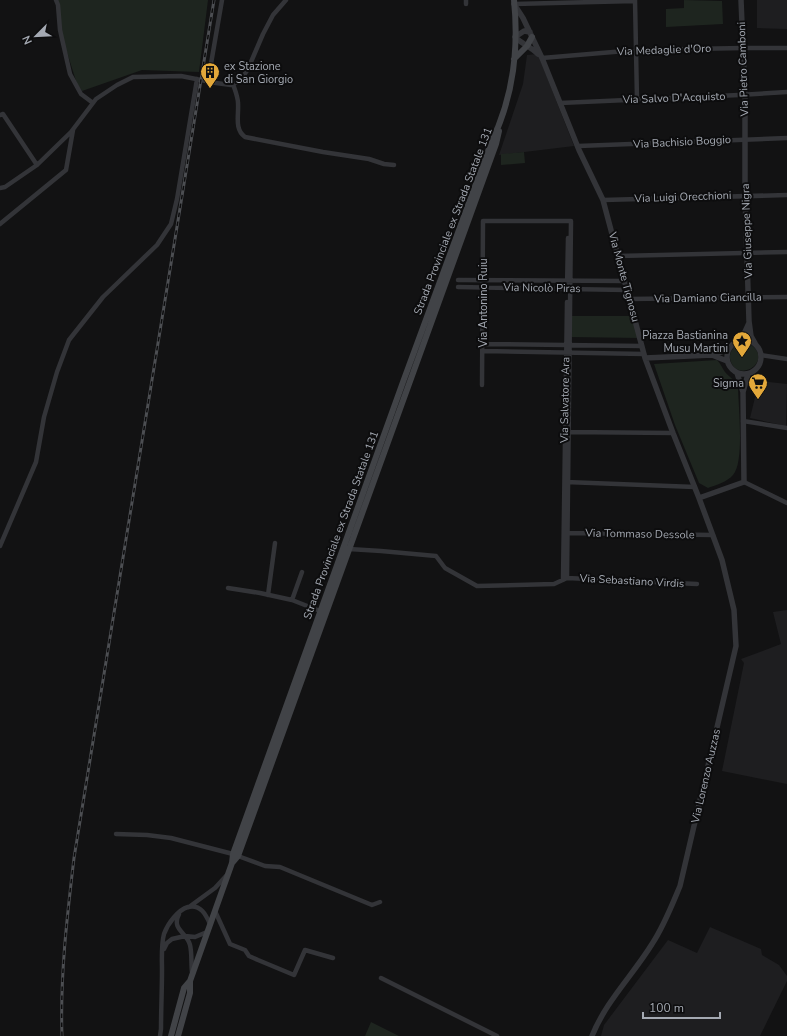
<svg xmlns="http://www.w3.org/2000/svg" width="787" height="1036" viewBox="0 0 787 1036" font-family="'Nunito Sans',sans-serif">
<rect width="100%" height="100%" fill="#121213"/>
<path fill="#1e1e20" d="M 757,0 L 787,0 L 787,29 L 757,28 Z
M 538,54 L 574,146 L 499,155 L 523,84 L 527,55 Z
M 759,381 L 787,384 L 786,426 L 750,418 Z
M 787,610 L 787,784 L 722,771 L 744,663 L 741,659 L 781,644 L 773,612 Z
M 710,927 L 761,949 L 762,955 L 779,965 L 787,976 L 787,981 L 760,1036 L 601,1036 L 604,1025 L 668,940 L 697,953 Z"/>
<path fill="#1e251f" d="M 57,0 L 208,0 L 199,72 L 142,70 L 82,91 L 77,84 L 60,30 Z
M 684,0 L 722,1 L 723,24 L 666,27 L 666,9 L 684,8 Z
M 524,152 L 525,163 L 501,165 L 501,154 Z
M 570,316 L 634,316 L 640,338 L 570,337 Z
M 742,343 L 742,347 L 747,347 L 748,343 C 776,359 740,384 731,362 C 729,358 730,353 732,350 C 735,346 738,344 742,343 Z
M 717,360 C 721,364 722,368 725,372 C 729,377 734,379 738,385 C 738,404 745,462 733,475 C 727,482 716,485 708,488 L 699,483 L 675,425 L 654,364 Z
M 371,1022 L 399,1036 L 365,1036 Z"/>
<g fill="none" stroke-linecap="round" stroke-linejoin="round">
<path stroke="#333438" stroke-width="4.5" d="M 56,0 L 58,5 L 60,30 L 70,74 L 81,94 L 93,103
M 466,0 L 466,4
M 635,0 L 637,100
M 514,4 L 635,1
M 542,58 L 637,50 L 743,48 L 787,48
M 208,81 L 222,0
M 233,84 C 235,90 238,97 238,103 C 239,115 234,129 245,137 L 323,152 L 369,159 L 384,164 L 394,165
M 560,103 L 739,95 L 787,92
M 0,115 L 3,114 L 37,165
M 578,146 L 787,138
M 0,188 L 5,187 L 37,165 L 71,132 L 96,99 L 117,85 L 133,77 L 181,76 L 216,83 L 231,85 L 240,81 L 248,69 L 263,34 L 273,15 L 286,0
M 603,200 L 787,195
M 0,224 L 66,170 L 73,130
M 618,256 L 787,252
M 458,280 L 625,281
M 458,287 L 627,290
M 567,289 L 568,238
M 629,299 L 787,297
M 483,344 L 642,346
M 483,351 L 644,354
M 761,355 L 787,359
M 482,385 L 483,221 L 571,221 L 567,578
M 743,421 L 787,428
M 567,432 L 673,433
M 566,482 L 695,487
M 744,482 L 787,503
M 567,533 L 713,535
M 0,546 L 36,462 L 44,417 L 57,372 L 69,340 L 103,297 L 157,245 L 171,224 L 177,199 L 197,79
M 349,549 L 381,551 L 436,556 L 445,568 L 477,586 L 554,584 L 567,578 L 697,584
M 563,580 L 567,302
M 228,588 L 260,593 L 292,600 L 320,611
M 268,595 L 275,543
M 292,600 L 302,572
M 116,834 L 147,835 L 171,838 L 233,854
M 238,856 L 265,866 L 280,867 L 372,905 L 380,902
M 189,907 L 215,888 L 226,876
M 215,911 L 230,944 L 245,950 L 249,956 L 258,960 L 294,975 L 305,950 L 333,958
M 179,914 C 171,930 187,932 190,945 C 192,953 191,963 192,972
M 164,949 L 167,943 L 172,939 L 185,936 L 195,937 L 207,932
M 381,978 L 497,1036
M 160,1036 L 161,1029 C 161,1009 162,990 162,970 C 162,959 161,945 164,934 C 168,923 178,910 188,907 C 201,904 206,915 210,924"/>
<path stroke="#333438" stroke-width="5.5" d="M 741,0 L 745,95 L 745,195 L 749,321 L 751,336 L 755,343
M 514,4 L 523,18 L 542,58 L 579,150 L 603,200 L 645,358 L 673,433 L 699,498 L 722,560 L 734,610 L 736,646 L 680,886 C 672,905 664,926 652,944 C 633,975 606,1001 592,1036
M 530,32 L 524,31 L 515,37 C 522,44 531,47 538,54
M727 357a17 17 0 1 1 34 0a17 17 0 1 1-34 0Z
M 739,340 L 744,334 L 749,323
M 712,355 L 727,361
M 645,358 L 712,355 L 728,350
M 743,392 L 748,374
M 699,498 L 744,482 L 743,392 L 737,373"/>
<path stroke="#414347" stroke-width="6" d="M 514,59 L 527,46 L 532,37
M 232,863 L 238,856 L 496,144 L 499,131
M 171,1036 L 184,988 L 190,981 L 232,863 L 233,854 L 403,382 L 491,143 C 513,98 519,49 514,0
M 178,1036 L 190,993 L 190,981"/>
<g stroke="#4c4e52" stroke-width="3">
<path id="rail" d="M 62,1036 C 60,976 67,917 74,858 L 214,0"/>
</g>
<use href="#rail" stroke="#0d0d0e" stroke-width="1.5" stroke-dasharray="4.5" stroke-linecap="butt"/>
</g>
<defs>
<g id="building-pin" transform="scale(1)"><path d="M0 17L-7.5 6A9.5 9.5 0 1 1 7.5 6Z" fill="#e3a83a" stroke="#0d0d0e"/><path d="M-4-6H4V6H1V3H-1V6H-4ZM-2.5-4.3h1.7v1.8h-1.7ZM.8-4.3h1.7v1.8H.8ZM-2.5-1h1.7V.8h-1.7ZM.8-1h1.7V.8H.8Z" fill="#111"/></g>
<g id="sight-pin" transform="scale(1)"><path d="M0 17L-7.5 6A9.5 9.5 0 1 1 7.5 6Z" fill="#e3a83a" stroke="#0d0d0e"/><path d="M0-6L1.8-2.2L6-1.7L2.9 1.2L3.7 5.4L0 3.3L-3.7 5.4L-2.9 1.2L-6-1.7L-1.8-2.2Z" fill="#111"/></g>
<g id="supermarket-pin" transform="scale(1)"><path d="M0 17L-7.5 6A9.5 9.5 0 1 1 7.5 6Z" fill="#e3a83a" stroke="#0d0d0e"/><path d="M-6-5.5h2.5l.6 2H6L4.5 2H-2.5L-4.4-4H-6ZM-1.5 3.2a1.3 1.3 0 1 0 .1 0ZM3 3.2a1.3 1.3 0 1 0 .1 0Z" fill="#111"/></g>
</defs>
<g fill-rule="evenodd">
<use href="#building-pin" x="210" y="72"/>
<use href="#sight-pin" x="742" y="341"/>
<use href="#supermarket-pin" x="758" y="383"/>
</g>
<g text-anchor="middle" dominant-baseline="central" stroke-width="4" stroke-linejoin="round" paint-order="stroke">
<g font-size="11" fill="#a4a9b2" stroke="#0d0d0e">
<text transform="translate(664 50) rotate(-2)">Via Medaglie d'Oro</text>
<text transform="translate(743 69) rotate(-92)">Via Pietro Camboni</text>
<text transform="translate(674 98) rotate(-2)">Via Salvo D'Acquisto</text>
<text transform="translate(682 142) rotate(-3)">Via Bachisio Boggio</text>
<text transform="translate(683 197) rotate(-2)">Via Luigi Orecchioni</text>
<text transform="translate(453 221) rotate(-69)">Strada Provinciale ex Strada Statale 131</text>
<text transform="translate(747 231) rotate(-92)">Via Giuseppe Nigra</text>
<text transform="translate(624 277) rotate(75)">Via Monte Tignosu</text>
<text transform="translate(542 288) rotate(1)">Via Nicolò Piras</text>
<text transform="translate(708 298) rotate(-1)">Via Damiano Ciancilla</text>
<text transform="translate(483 303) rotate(-90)">Via Antonino Ruiu</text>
<text transform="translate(565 400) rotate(-89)">Via Salvatore Ara</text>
<text transform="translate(341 525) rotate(-70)">Strada Provinciale ex Strada Statale 131</text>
<text transform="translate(640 534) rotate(1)">Via Tommaso Dessole</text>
<text transform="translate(632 581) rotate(3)">Via Sebastiano Virdis</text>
<text transform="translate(706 776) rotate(-77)">Via Lorenzo Auzzas</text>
</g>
<g font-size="11" fill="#a4a9b2" stroke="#0d0d0e" text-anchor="end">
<text x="224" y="66" text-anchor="start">ex Stazione<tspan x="224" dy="13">di San Giorgio</tspan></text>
<text x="728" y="335">Piazza Bastianina<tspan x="728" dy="13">Musu Martini</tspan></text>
<text x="744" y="383">Sigma</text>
</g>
</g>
<g transform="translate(36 36) rotate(246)" stroke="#0d0d0e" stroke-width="3" paint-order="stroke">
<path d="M0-3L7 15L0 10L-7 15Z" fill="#a4a9b2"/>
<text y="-6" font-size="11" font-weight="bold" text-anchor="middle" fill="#a4a9b2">N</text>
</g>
<path d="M643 1012v6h77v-6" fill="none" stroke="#a4a9b2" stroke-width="2"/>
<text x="649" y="1012" font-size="12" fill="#a4a9b2" stroke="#0d0d0e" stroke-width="3" paint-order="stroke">100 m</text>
</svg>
